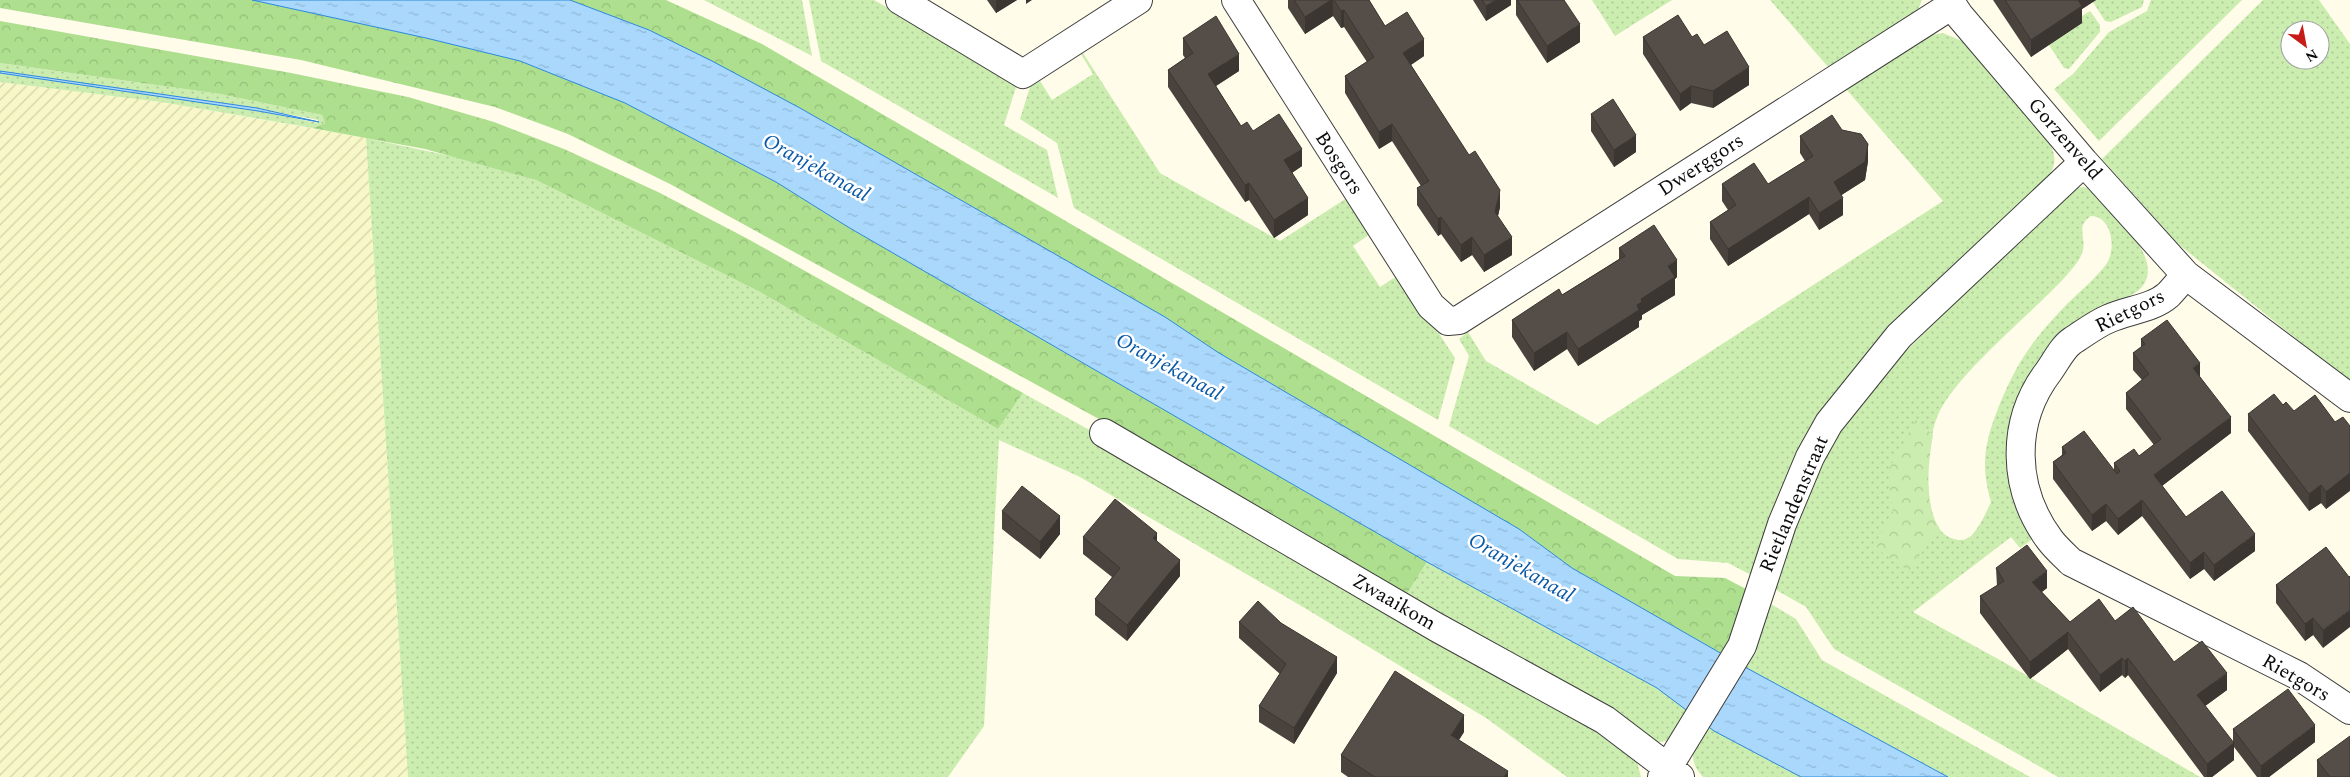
<svg xmlns="http://www.w3.org/2000/svg" width="2350" height="777" viewBox="0 0 2350 777" font-family="Spectral,serif">
<defs>
<pattern id="farmland-furrows" width="10" height="10" patternUnits="userSpaceOnUse" patternTransform="scale(1.25)"><rect width="10" height="10" fill="#f8f7c7"/><path d="M-1 1l2-2M0 10L10 0M9 11l2-2" fill="none" stroke="#d3d2aa"/></pattern>
<pattern id="grass-dots" width="8" height="8" patternUnits="userSpaceOnUse" patternTransform="scale(1.25)"><rect width="8" height="8" fill="#ccedb0"/><path d="M2 2h.1M6 6h.1" fill="none" stroke="#aeca96" stroke-width="1.8" stroke-linecap="round"/></pattern>
<pattern id="forest-crowns" width="20" height="18" patternUnits="userSpaceOnUse" patternTransform="scale(1.25)"><rect width="20" height="18" fill="#addf8e"/><path d="M2 6a3 3 0 1 1 6 0M12 15a3 3 0 1 1 6 0" fill="none" stroke="#94be79"/></pattern>
<pattern id="park-crowns" width="20" height="18" patternUnits="userSpaceOnUse" patternTransform="scale(1.25)"><rect width="20" height="18" fill="#ccedb0"/><path d="M2 6a3 3 0 1 1 6 0M12 15a3 3 0 1 1 6 0" fill="none" stroke="#aeca96"/></pattern>
<pattern id="water-ripples" width="26" height="14" patternUnits="userSpaceOnUse" patternTransform="scale(1.25)"><rect width="26" height="14" fill="#a9d8fc"/><path d="M2 4q2-2 4 0t4 0M15 11q2-2 4 0t4 0" fill="none" stroke="#90b8d7"/></pattern>
</defs>
<rect width="100%" height="100%" fill="#fffcea"/>
<path fill="url(#farmland-furrows)" d="M 0,82 L 161,102 L 366,138 L 408,777 L 0,777 Z"/>
<path fill="url(#grass-dots)" fill-rule="evenodd" d="M 704,0 L 802,0 L 812,56 Z
M 809,0 L 874,0 L 1018,81 L 1004,125 L 1047,150 L 1058,198 L 821,61 Z
M 1592,0 L 1672,0 L 1615,36 Z
M 1770,0 L 1922,0 L 1918,10 L 1829,68 Z
M 2096,0 L 2144,0 L 2142,7 L 2111,22 L 2105,21 L 2093,2 Z
M 2151,0 L 2242,0 L 2099,141 L 2054,89 L 2073,74 L 2109,32 L 2147,11 Z
M 2263,0 L 2319,0 L 2350,44 L 2350,382 L 2177,243 L 2102,159 ZM 2290,30 L 2320,30 L 2320,60 L 2290,60 Z
M 2090,11 L 2100,25 L 2100,32 L 2069,69 L 2064,68 L 2049,45 L 2082,23 L 2079,18 Z
M 1943,33 L 1962,41 L 2050,144 C 2056,156 2056,165 2049,176 L 1932,288 L 1865,359 L 1751,575 L 1728,563 L 1678,559 L 1449,426 L 1469,356 L 1459,339 L 1468,332 L 1486,361 L 1597,425 L 1943,201 L 1846,89 L 1931,35 Z
M 1083,53 L 1160,173 L 1280,241 L 1350,196 L 1373,232 L 1353,246 L 1380,287 L 1400,274 L 1455,358 L 1438,420 L 1074,208 L 1057,143 L 1020,119 L 1030,87 L 1040,81 L 1052,100 L 1093,74 L 1081,54 Z
M 0,63 L 220,94 L 322,115 L 325,123 L 312,128 L 161,102 L 0,82 L 0,73 L 258,111 L 318,123 L 318,120 L 257,108 L 0,71 Z
M 366,138 L 469,160 L 536,180 L 760,292 L 998,429 L 1023,393 L 1138,457 L 1628,750 L 1637,762 L 1641,777 L 1567,777 L 1486,718 L 1303,607 L 1080,477 L 999,440 L 984,726 L 948,777 L 408,777 Z
M 2083,187 L 2091,189 C 2114,213 2185,276 2123,299 L 2033,373 L 2034,538 L 2020,548 L 2011,537 L 1913,612 L 2007,664 L 2200,777 L 2058,777 L 1834,649 L 1806,607 L 1773,588 L 1799,505 L 1843,422 L 1871,387 L 1909,348 L 2072,189 ZM 2091,216 C 2111,216 2116,246 2108,261 C 2103,272 2076,295 2066,305 C 2032,341 2018,360 1999,406 C 1985,441 1980,464 1991,502 C 1986,513 1980,526 1972,535 C 1967,540 1961,541 1954,539 C 1919,531 1927,445 1936,420 C 1950,378 2032,314 2065,277 C 2071,270 2079,262 2082,253 C 2088,238 2074,227 2091,216 Z
M 1427,562 L 1657,688 L 1692,713 L 1671,740 L 1655,743 L 1403,600 Z
M 1769,603 L 1796,619 L 1822,660 L 2030,777 L 1948,777 L 1743,666 L 1756,653 Z
M 1705,724 L 1714,731 L 1801,777 L 1703,777 C 1685,758 1695,744 1705,724 Z"/>
<path fill="url(#forest-crowns)" d="M 0,0 L 252,0 L 426,38 L 520,61 L 625,103 L 776,182 L 848,227 L 1427,562 L 1403,600 L 1108,424 L 670,184 L 568,134 L 495,107 L 301,60 L 0,8 Z
M 570,0 L 666,0 L 762,44 L 1675,576 L 1725,578 L 1746,589 L 1724,655 L 1572,568 L 1519,529 L 1219,353 L 1165,317 L 800,108 L 649,30 Z
M 0,21 L 291,73 L 408,97 L 494,122 L 564,149 L 658,192 L 748,239 L 1023,393 L 998,429 L 760,292 L 536,180 L 425,149 L 312,128 L 325,123 L 322,115 L 220,94 L 0,63 Z"/>
<path fill="url(#park-crowns)" d="M 1916,420 L 1933,435 C 1929,459 1922,507 1939,527 L 1909,571 L 1873,546 L 1893,515 L 1888,471 Z"/>
<path fill="url(#water-ripples)" stroke="#2a88d9" d="M 252,0 L 570,0 L 649,30 L 712,61 L 800,108 L 1165,317 L 1219,353 L 1519,529 L 1572,568 L 1743,666 L 1948,777 L 1801,777 L 1714,731 L 1657,688 L 1427,562 L 848,227 L 776,182 L 625,103 L 520,61 L 426,38 Z
M 0,71 L 257,108 L 319,122 L 258,111 L 0,73 Z"/>
<g fill="none" stroke-linecap="round" stroke-linejoin="round">
<g stroke="#3e3e3e" stroke-width="30">
<path id="street" d="M 900,0 L 1023,74 L 1138,0
M 1236,0 L 1431,306 L 1448,321 L 1459,320 L 1952,5
M 1949,0 L 1959,15 L 2084,162 L 2186,275 L 2350,398
M 2186,275 C 2180,281 2174,289 2168,295 C 2152,309 2127,310 2108,319 C 2096,324 2083,334 2072,341 C 2063,347 2056,361 2049,371 C 2010,422 2012,489 2050,540 C 2056,548 2064,555 2071,562 L 2299,676 L 2350,710
M 1104,433 L 1436,627 L 1605,720 L 1680,777
M 1662,777 L 1742,646 L 1782,524 L 1810,457 L 1829,423 L 1899,336 L 2084,162"/>
</g>
<use href="#street" stroke="#fff" stroke-width="28"/>
</g>
<path fill="#49423d" d="M 987,0 L 1017,0 L 996,13 Z
M 1288,0 L 1369,0 L 1385,26 L 1424,56 L 1411,65 L 1500,207 L 1498,216 L 1512,255 L 1484,272 L 1472,255 L 1461,262 L 1441,234 L 1438,236 L 1417,205 L 1417,188 L 1421,186 L 1392,141 L 1379,149 L 1345,93 L 1345,76 L 1367,62 L 1344,27 L 1341,28 L 1333,16 L 1305,34 L 1288,8 Z
M 1473,0 L 1511,0 L 1511,5 L 1486,21 Z
M 1516,0 L 1564,0 L 1580,42 L 1547,63 L 1516,15 Z
M 1993,0 L 2096,0 L 2082,9 L 2082,23 L 2031,57 Z
M 1643,37 L 1692,37 L 1704,45 L 1749,85 L 1713,108 L 1691,103 L 1680,111 L 1643,54 Z
M 1183,38 L 1239,71 L 1216,86 L 1241,126 L 1253,131 L 1302,166 L 1292,173 L 1308,215 L 1274,238 L 1249,200 L 1245,202 L 1168,87 L 1168,70 L 1185,58 L 1183,55 Z
M 1591,114 L 1636,152 L 1614,167 L 1591,131 Z
M 1842,130 L 1868,161 L 1865,180 L 1841,195 L 1843,215 L 1819,230 L 1809,214 L 1728,266 L 1710,239 L 1710,222 L 1728,210 L 1722,201 L 1722,184 L 1768,184 L 1805,161 L 1800,153 L 1800,136 Z
M 1619,248 L 1677,277 L 1675,279 L 1675,295 L 1642,315 L 1642,319 L 1639,321 L 1639,327 L 1578,366 L 1567,349 L 1534,371 L 1512,337 L 1512,320 L 1562,295 L 1619,259 Z
M 2141,339 L 2200,377 L 2231,433 L 2162,486 L 2186,517 L 2255,551 L 2214,581 L 2204,569 L 2190,579 L 2142,516 L 2118,535 L 2106,521 L 2092,531 L 2053,479 L 2053,462 L 2062,455 L 2062,447 L 2114,471 L 2114,463 L 2139,456 L 2154,445 L 2126,409 L 2126,393 L 2142,380 L 2133,370 L 2133,353 L 2141,347 Z
M 2283,405 L 2294,411 L 2350,426 L 2350,491 L 2326,509 L 2321,503 L 2309,511 L 2248,431 L 2248,414 Z
M 1002,511 L 1060,534 L 1040,559 L 1002,529 Z
M 1083,537 L 1157,541 L 1180,576 L 1127,641 L 1095,615 L 1095,599 L 1112,577 L 1083,554 Z
M 2326,547 L 2323,648 L 2313,635 L 2305,641 L 2276,603 L 2276,585 Z
M 1996,568 L 2047,588 L 2042,592 L 2070,622 L 2115,621 L 2174,662 L 2227,690 L 2205,706 L 2233,743 L 2233,729 L 2315,742 L 2269,777 L 2257,777 L 2234,747 L 2234,760 L 2212,777 L 2204,777 L 2128,675 L 2125,678 L 2122,675 L 2100,692 L 2068,649 L 2030,679 L 1980,613 L 1980,596 L 1997,586 Z
M 1239,622 L 1281,623 L 1337,673 L 1294,744 L 1259,722 L 1259,706 L 1280,674 L 1239,638 Z
M 1464,732 L 1459,740 L 1508,777 L 1348,777 L 1341,772 L 1341,755 Z
M 2317,760 L 2350,777 L 2317,777 Z"/>
<path fill="#3c3632" d="M 996,0 L 1017,0 L 996,13 Z
M 1026,0 L 1032,0 L 1026,4 Z
M 1331,0 L 1333,0 L 1333,16 L 1305,34 L 1305,17 Z
M 1496,0 L 1511,0 L 1511,5 L 1486,21 L 1486,6 Z
M 2076,0 L 2096,0 L 2082,9 L 2082,23 L 2031,57 L 2031,40 Z
M 1344,10 L 1344,27 L 1341,28 L 1341,11 Z
M 1580,24 L 1580,42 L 1547,63 L 1547,46 Z
M 1424,39 L 1424,56 L 1403,70 L 1403,53 Z
M 1239,54 L 1239,71 L 1208,91 L 1208,74 Z
M 1749,67 L 1749,85 L 1713,108 L 1713,91 Z
M 1691,86 L 1691,103 L 1680,111 L 1680,94 Z
M 1392,124 L 1392,141 L 1379,149 L 1379,132 Z
M 1636,135 L 1636,152 L 1614,167 L 1614,150 Z
M 1868,144 L 1868,161 L 1865,180 L 1834,200 L 1834,182 Z
M 1302,149 L 1302,166 L 1284,178 L 1284,160 Z
M 1249,183 L 1249,200 L 1245,202 L 1245,185 Z
M 1500,190 L 1500,207 L 1495,229 L 1495,212 Z
M 1809,197 L 1809,214 L 1728,266 L 1728,249 Z
M 1308,198 L 1308,215 L 1274,238 L 1274,220 Z
M 1843,198 L 1843,215 L 1819,230 L 1819,213 Z
M 1441,217 L 1441,234 L 1438,236 L 1438,219 Z
M 1472,237 L 1472,255 L 1461,262 L 1461,245 Z
M 1512,237 L 1512,255 L 1484,272 L 1484,255 Z
M 1677,260 L 1677,277 L 1675,279 L 1675,295 L 1642,315 L 1642,319 L 1639,321 L 1639,327 L 1578,366 L 1578,349 L 1637,305 L 1641,299 L 1668,266 Z
M 1567,332 L 1567,349 L 1534,371 L 1534,353 Z
M 2200,363 L 2200,380 L 2193,368 Z
M 2231,417 L 2231,433 L 2154,492 L 2154,475 Z
M 2350,473 L 2350,490 L 2326,509 L 2326,492 Z
M 2321,485 L 2321,503 L 2309,511 L 2309,494 Z
M 2142,500 L 2142,516 L 2118,535 L 2118,519 Z
M 2106,504 L 2106,521 L 2092,531 L 2092,515 Z
M 1060,516 L 1060,534 L 1040,559 L 1040,542 Z
M 1157,533 L 1157,549 L 1153,538 Z
M 2255,534 L 2255,551 L 2214,581 L 2214,565 Z
M 2204,552 L 2204,569 L 2190,579 L 2190,563 Z
M 1180,560 L 1180,576 L 1127,641 L 1127,625 Z
M 2047,571 L 2047,588 L 2032,599 L 2032,582 Z
M 2350,610 L 2350,627 L 2323,648 L 2323,630 Z
M 2313,618 L 2313,635 L 2305,641 L 2305,624 Z
M 2068,632 L 2068,649 L 2030,679 L 2030,662 Z
M 1337,657 L 1337,673 L 1294,744 L 1294,728 Z
M 2122,658 L 2122,675 L 2100,692 L 2100,675 Z
M 2128,658 L 2128,675 L 2125,678 L 2125,661 Z
M 2227,673 L 2227,690 L 2197,712 L 2197,695 Z
M 1464,715 L 1464,732 L 1451,752 L 1451,735 Z
M 2315,725 L 2315,742 L 2269,777 L 2261,777 L 2261,766 Z
M 2234,743 L 2234,760 L 2212,777 L 2207,777 L 2207,764 Z
M 1508,771 L 1508,777 L 1504,777 Z"/>
<path fill="#554d47" stroke="#3c3632" d="M 1294,0 L 1331,0 L 1305,17 Z
M 1334,0 L 1369,0 L 1385,26 L 1407,12 L 1424,39 L 1403,53 L 1469,155 L 1475,151 L 1500,190 L 1495,212 L 1512,237 L 1484,255 L 1472,237 L 1461,245 L 1441,217 L 1438,219 L 1417,188 L 1429,181 L 1392,124 L 1379,132 L 1345,76 L 1374,57 L 1344,10 L 1341,11 Z
M 1482,0 L 1496,0 L 1486,6 Z
M 1517,0 L 1564,0 L 1580,24 L 1547,46 Z
M 2005,0 L 2078,0 L 2082,6 L 2031,40 Z
M 1678,15 L 1692,37 L 1697,34 L 1704,45 L 1727,31 L 1749,67 L 1713,91 L 1691,86 L 1680,94 L 1643,37 Z
M 1216,16 L 1239,54 L 1208,74 L 1241,126 L 1247,122 L 1253,131 L 1279,114 L 1302,149 L 1284,160 L 1308,198 L 1274,220 L 1249,183 L 1245,185 L 1168,70 L 1193,53 L 1183,38 Z
M 1613,99 L 1636,135 L 1614,150 L 1591,114 Z
M 1832,115 L 1842,130 L 1861,134 L 1868,144 L 1865,162 L 1834,182 L 1843,198 L 1819,213 L 1809,197 L 1728,249 L 1710,222 L 1736,205 L 1722,184 L 1754,163 L 1768,184 L 1813,156 L 1800,136 Z
M 1654,225 L 1677,260 L 1668,266 L 1675,277 L 1641,299 L 1642,302 L 1637,305 L 1639,310 L 1578,349 L 1567,332 L 1534,353 L 1512,320 L 1559,289 L 1562,295 L 1625,256 L 1619,248 Z
M 2167,320 L 2200,363 L 2193,368 L 2231,417 L 2154,475 L 2186,517 L 2222,491 L 2255,534 L 2214,565 L 2204,552 L 2190,563 L 2142,500 L 2118,519 L 2106,504 L 2092,515 L 2053,462 L 2066,453 L 2062,447 L 2084,431 L 2117,474 L 2120,471 L 2114,463 L 2134,449 L 2139,456 L 2161,439 L 2126,393 L 2149,374 L 2133,353 L 2145,344 L 2141,339 Z
M 2274,394 L 2283,405 L 2286,402 L 2294,411 L 2315,395 L 2335,422 L 2343,417 L 2350,426 L 2350,473 L 2326,492 L 2321,485 L 2309,494 L 2248,414 Z
M 1022,486 L 1060,516 L 1040,542 L 1002,511 Z
M 1115,499 L 1157,533 L 1153,538 L 1180,560 L 1127,625 L 1095,599 L 1120,568 L 1083,537 Z
M 2027,545 L 2047,571 L 2032,582 L 2070,622 L 2099,599 L 2115,621 L 2133,607 L 2174,662 L 2202,641 L 2227,673 L 2197,695 L 2234,743 L 2207,764 L 2128,658 L 2125,661 L 2122,658 L 2100,675 L 2068,632 L 2030,662 L 1980,596 L 2004,581 L 1996,568 Z
M 2326,547 L 2349,577 L 2350,576 L 2350,610 L 2323,630 L 2313,618 L 2305,624 L 2276,585 Z
M 1258,601 L 1281,623 L 1337,657 L 1294,728 L 1259,706 L 1286,664 L 1239,622 Z
M 1395,671 L 1464,715 L 1451,735 L 1508,771 L 1504,777 L 1375,777 L 1341,755 Z
M 2288,689 L 2315,725 L 2261,766 L 2233,729 Z
M 2350,736 L 2350,777 L 2330,777 L 2317,760 Z"/>
<g text-anchor="middle" dominant-baseline="central" stroke-width="5" stroke-linejoin="round" paint-order="stroke">
<g font-size="20" fill="#0b0b0b" stroke="#fff">
<text transform="translate(2065 139) rotate(49)">Gorzenveld</text>
<text transform="translate(1339 163) rotate(57)">Bosgors</text>
<text transform="translate(1701 165) rotate(-33)">Dwerggors</text>
<text transform="translate(2130 311) rotate(-26)">Rietgors</text>
<text transform="translate(1794 504) rotate(-67)">Rietlandenstraat</text>
<text transform="translate(1394 602) rotate(30)">Zwaaikom</text>
<text transform="translate(2296 678) rotate(30)">Rietgors</text>
</g>
<g font-size="21" font-style="italic" fill="#0a59a8" stroke="#fff">
<text transform="translate(816 168) rotate(29)">Oranjekanaal</text>
<text transform="translate(1169 367) rotate(29)">Oranjekanaal</text>
<text transform="translate(1521 568) rotate(30)">Oranjekanaal</text>
</g>
</g>
<g transform="translate(2305 45) rotate(148)"><circle r="24" fill="#ffffff" stroke="#9d9d9d"/>
<path d="M0-4L9 19L0 12L-9 19Z" fill="#c71b18"/>
<text y="-8" font-size="14" font-weight="bold" text-anchor="middle" fill="#0b0b0b">N</text>
</g>
</svg>
